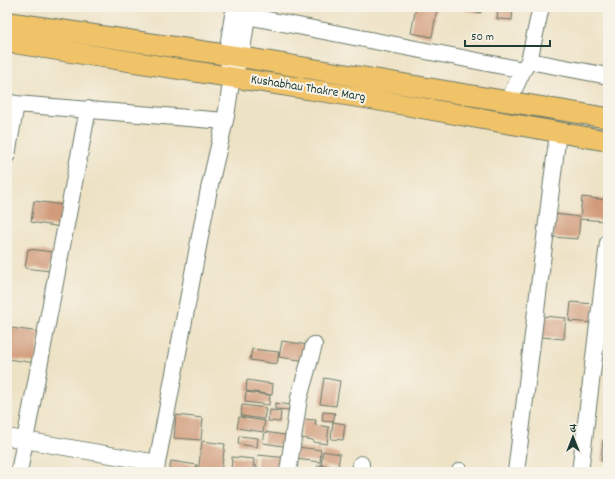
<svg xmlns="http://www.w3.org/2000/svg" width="615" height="479" viewBox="0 0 615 479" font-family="Dekko,'Playpen Sans Deva',sans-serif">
<rect width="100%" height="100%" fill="#f7f3e8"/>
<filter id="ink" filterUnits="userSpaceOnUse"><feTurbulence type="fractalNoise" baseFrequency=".025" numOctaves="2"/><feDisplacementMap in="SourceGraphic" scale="8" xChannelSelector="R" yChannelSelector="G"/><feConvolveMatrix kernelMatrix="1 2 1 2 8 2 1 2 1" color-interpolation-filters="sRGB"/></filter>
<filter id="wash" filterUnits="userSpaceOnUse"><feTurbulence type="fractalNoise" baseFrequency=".012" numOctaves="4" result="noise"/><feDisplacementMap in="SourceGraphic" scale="16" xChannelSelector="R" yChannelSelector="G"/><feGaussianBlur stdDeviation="0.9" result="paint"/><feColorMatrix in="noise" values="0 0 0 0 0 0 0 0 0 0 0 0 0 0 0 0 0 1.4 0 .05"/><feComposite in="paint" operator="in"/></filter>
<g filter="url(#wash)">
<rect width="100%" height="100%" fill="#eee2c5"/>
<g id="blocks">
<path fill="#d29c7c" d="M 416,7 L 427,7 L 437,9 L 432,37 L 411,33 Z
M 464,7 L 482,7 L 481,13 L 463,10 Z
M 498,7 L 513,7 L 512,20 L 497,19 Z
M 582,197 L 608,200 L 606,221 L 580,219 L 578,239 L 553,237 L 555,214 L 580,217 Z
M 34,201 L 64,205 L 61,227 L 31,222 Z
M 28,249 L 53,252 L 50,271 L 25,268 Z
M 571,302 L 594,304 L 593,323 L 569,321 Z
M 543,316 L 566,318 L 564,339 L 541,337 Z
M 11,328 L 40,332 L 36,363 L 7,359 Z
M 282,341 L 308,345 L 306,361 L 279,357 Z
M 252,349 L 279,352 L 277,364 L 250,360 Z
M 324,378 L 340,381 L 336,406 L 320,404 Z
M 247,380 L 273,384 L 272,395 L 246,391 Z
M 246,392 L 270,395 L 269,405 L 245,402 Z
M 275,403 L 291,405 L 290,410 L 275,409 Z
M 242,405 L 266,408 L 264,419 L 241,416 Z
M 270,410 L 281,411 L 280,422 L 268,421 Z
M 323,412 L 335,413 L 333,422 L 322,421 Z
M 176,415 L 203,418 L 201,440 L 174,438 Z
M 239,417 L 265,421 L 263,432 L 237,428 Z
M 303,419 L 316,420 L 315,425 L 329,427 L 327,444 L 313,442 L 313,440 L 301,438 Z
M 333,422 L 345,424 L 343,440 L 331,439 Z
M 265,432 L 291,436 L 290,447 L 263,443 Z
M 239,436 L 258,438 L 257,447 L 238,444 Z
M 603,440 L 608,440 L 608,462 L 601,461 Z
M 202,441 L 225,444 L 221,472 L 198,472 Z
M 297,447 L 321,450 L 320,462 L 295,459 Z
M 323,451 L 340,454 L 338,467 L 321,465 Z
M 258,455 L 288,458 L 286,471 L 256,468 Z
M 232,457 L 254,459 L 253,472 L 231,470 Z
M 171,461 L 197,465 L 196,472 L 169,472 Z
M 318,465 L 327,467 L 326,472 L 317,472 Z"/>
</g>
</g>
<g filter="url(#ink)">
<use href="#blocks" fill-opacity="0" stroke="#677767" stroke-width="1"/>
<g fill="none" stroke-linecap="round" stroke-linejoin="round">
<g stroke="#677767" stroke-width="18">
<path id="minor" d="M 247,16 L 523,70
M 529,61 L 608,76
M 229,66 L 227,54 L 233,15 L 239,7
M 7,102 L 16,104 L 225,121
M 508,102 L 523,70 L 529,61 L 541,7
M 7,155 L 16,104
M 7,437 L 157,463 L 156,472
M 157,463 L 209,189 L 226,116 L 232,77 L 241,57 L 247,16 L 244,7
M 19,472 L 88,109
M 288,472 L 299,398 L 314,345
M 361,472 L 361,464
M 460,472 L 460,471
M 516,472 L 558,133
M 580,472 L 608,243"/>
</g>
<g stroke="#677767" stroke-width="22">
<path id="major" d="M 7,22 L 241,57 L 608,118
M 7,42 L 371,99 L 608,141"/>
</g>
<use href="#minor" stroke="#fff" stroke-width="16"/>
<use href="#major" stroke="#f0c369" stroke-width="20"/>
</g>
</g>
<g text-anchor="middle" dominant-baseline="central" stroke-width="4" stroke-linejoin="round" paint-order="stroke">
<g font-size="13" fill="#1f3d34" stroke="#f7f3e8">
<text transform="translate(308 89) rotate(9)">Kushabhau Thakre Marg</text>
</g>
</g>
<rect width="615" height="479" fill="none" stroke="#f7f3e8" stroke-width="24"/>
<g transform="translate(573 437)" stroke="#f7f3e8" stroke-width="3" paint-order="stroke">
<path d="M0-3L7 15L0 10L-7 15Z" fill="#1f3d34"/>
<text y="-6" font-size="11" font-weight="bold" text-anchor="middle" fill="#1f3d34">उ</text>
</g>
<path d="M465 40v6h85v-6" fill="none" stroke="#1f3d34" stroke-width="2"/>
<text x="471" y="40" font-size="12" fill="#1f3d34" stroke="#f7f3e8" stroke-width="3" paint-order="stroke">50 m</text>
</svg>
